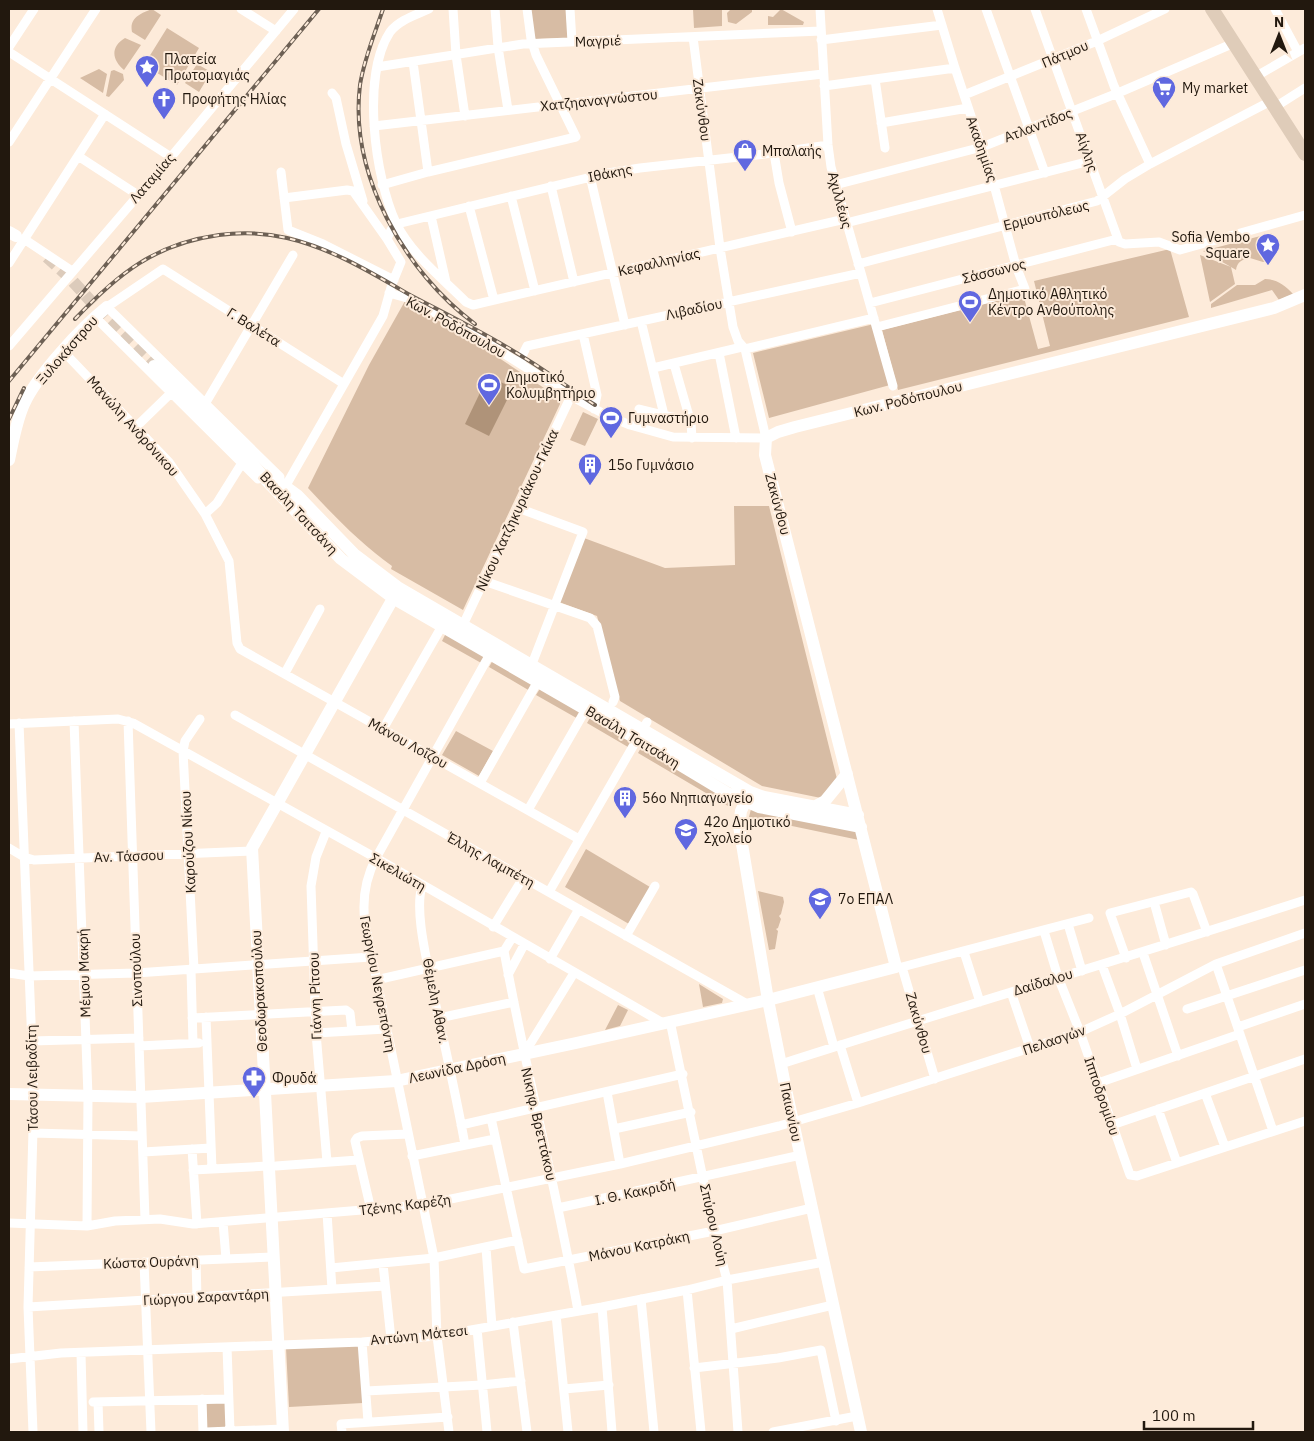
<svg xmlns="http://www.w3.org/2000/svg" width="1314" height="1441" viewBox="0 0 1314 1441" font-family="'IBM Plex Sans',sans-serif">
<rect width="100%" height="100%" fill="#fdebda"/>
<path fill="#d7bca4" d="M 152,9 L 161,15 L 145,40 L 132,32 C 129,18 141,13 152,9 Z
M 530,9 L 566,9 L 568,38 L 534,39 Z
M 693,9 L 722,9 L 722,26 L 694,28 Z
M 731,9 L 752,9 L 752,12 L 736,24 L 728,22 L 727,13 Z
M 781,9 L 804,22 L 803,25 L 768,25 L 768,16 L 773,17 Z
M 167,28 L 199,48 L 177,85 L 144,65 Z
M 125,38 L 141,45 L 124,70 C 112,60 110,47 125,38 Z
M 197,64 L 211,72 L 199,92 L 185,83 Z
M 99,69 L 107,74 L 103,93 L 80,78 Z
M 114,70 L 123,74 L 124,80 L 109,97 L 106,96 L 111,71 Z
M 1272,233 L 1270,258 L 1268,261 L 1263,262 L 1250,258 C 1242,259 1237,262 1236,270 L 1231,267 L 1235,284 L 1210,302 L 1200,255 L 1231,267 L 1203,251 Z
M 1170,249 L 1189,317 L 898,390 L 882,330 L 1023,294 L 1038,349 L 1050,346 L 1034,281 Z
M 1265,279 C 1276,279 1285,285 1293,294 L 1279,300 L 1272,290 L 1211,308 L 1211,304 L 1237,285 L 1255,285 Z
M 405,301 L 481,346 L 559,398 L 560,404 L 463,610 L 391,569 L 392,566 C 361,544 334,516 308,488 L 369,365 Z
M 874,324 L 890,385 L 769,418 L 753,353 Z
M 583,412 L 598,419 L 585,446 L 570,440 Z
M 734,506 L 769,506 L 837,779 L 821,798 L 762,786 L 620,701 L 597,616 L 559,602 L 584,538 L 665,568 L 735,565 Z
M 446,633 L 487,657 L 483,664 L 442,641 Z
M 493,660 L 534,684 L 530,691 L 489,667 Z
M 541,687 L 584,712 L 580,720 L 536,695 Z
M 591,716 L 632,740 L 628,747 L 587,723 Z
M 456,731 L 493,751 L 479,776 L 442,755 Z
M 642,746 L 732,799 L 728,806 L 638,753 Z
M 751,809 L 856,831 L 859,840 L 749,817 Z
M 586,849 L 650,887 L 629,924 L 565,887 Z
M 758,891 L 783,897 L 784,902 L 781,914 L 779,916 L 781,919 L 778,928 L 776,929 L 778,931 L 775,949 L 769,950 Z
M 699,984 L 723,999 L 722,1003 L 703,1007 Z
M 618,1005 L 628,1010 L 620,1026 L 605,1030 Z
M 360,1345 L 363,1403 L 289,1407 L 286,1348 Z
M 227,1402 L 228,1429 L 207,1430 L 206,1403 Z"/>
<path fill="#af9379" d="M 488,376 L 513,388 L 489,436 L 465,424 Z"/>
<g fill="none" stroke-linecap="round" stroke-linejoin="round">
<path stroke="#dccbbb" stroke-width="12" stroke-dasharray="12 6" stroke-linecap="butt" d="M 47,257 L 69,277 L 106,318 L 154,366"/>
<path stroke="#fff" stroke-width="9" d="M 241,9 L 276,31
M 429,9 C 416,15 399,20 390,32 C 361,76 375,178 396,223 C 411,254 442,278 466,302 L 473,305 L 845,219
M 453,9 L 456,55 L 465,116
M 495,9 L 498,47 L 508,110
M 570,9 L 572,42
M 820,9 L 828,145 L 831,167 L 893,386
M 986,9 L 1045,173
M 1035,9 L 1119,242 L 1125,244 L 1159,242 L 1180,250 L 1305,215
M 1086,9 L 1114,86 L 1150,164
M 1275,9 L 1298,52
M 821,40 L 942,25
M 9,47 L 34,9
M 9,52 L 171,157
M 413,62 L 428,172
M 377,67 L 523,44 L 821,31
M 1255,77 L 1305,48
M 875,79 L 885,148
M 824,86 L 955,68
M 332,93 L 336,98 L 346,144 L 363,201
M 964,95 L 1097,41 L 1165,9
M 1275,107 L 1305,88
M 881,123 L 968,108
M 374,126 L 823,74
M 9,142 L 96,9
M 774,153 L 779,183 L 792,232
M 78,156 L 138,195
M 281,172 L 288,230 L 323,244 L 394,280
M 590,176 L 625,325
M 382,185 L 428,172 L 576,137 L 536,55 L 531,39 L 527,9
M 835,185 L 982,147 L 1118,93 L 1234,43
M 551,186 L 574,282
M 511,196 L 535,291
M 284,198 L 347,190 L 353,191 L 387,239
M 469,206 L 494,300
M 431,216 L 446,282
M 846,223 L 1090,161
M 24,239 L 72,271
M 9,263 L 105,114
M 858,264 L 1097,201 L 1125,179 L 1150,164 L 1271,101
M 389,293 L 407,298 L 462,327 L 571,396 L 606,415 L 630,425 L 673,437 L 766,438 L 745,349 L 738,341 L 733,327 L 720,248 L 693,37
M 870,303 L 1117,239
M 95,317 L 258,479
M 641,321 L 664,415
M 877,327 L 1025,289 L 1016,266 L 994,185 L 955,68 L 937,9
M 583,334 L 597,395 L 594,409
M 9,346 L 171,157 L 294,9
M 745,349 L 874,318
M 63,351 L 169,462 L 205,514 L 229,561 L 237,643 L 240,649 L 579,839
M 719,353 L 736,438
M 521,364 L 522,356 L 527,346 L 861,273
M 674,364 L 691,423 L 692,438
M 653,368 L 742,347
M 205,404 L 293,255
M 639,409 L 672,417 L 690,420
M 137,426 L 172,392
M 280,477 L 107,307 L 163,269 L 344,384
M 285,487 L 383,316 L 392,284 L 401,262 L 387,239 L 391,230 L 397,224 L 608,173 L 640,168 L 774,153 L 828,145
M 518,508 L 583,532 L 532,664
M 205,514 L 217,503 L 242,463
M 484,581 L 590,618 L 597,626 L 615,697 L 613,702
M 463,625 L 571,396
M 285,673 L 320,609
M 235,715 L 747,1004
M 74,721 L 88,1096 L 87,1226
M 128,721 L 145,1219
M 19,723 L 34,1095 L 28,1307 L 33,1432
M 9,724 L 118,719 L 133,723 L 376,858 L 663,1023
M 383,729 L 442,626
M 480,783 L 538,681
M 528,810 L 586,709
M 326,832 L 316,857 L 311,886 L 316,1033 L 327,1162
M 9,848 L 24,857 L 34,860 L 252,851
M 422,886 C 414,912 428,964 433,992 C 444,1043 456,1094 465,1145
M 549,892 L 647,722
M 1154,902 L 1166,945
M 1068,924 L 1082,971
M 493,927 L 523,878
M 1044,931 L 1058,977 L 1080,1032 L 1130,1175 L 1137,1176 L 1305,1121
M 626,936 L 655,886
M 512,938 L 504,951 C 526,1072 557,1191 578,1311
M 964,952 L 980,1002
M 1143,953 L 1178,1056
M 1126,958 L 1110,913 L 1191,892 L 1193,894 L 1207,932
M 550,959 L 579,909
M 1216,964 L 1273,1131
M 1102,965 L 1120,1014 L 1137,1069
M 896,967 L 902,967 L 1089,918
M 902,967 L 935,1079
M 194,969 L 183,751 L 185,741 L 200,719
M 191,970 L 193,1043
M 9,973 L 29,976 L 136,973 L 371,957
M 508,975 L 524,945
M 376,980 L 504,951
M 817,987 L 834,1047
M 1011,992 L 1030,1048
M 1187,1009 L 1305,970
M 206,1017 L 212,1169
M 192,1018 L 346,1010 L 350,1013 L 352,1031
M 439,1018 L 514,1002
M 670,1021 L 714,1231 L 727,1280 L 738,1432
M 1238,1027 L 1305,1004
M 316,1033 L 386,1029
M 32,1041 L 139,1038
M 840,1045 L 858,1103
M 139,1046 L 199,1043
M 524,1054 L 574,973
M 781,1064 C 955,1008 1131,957 1305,900
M 1098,1083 L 1240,1034
M 607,1092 L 620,1164
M 1205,1093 L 1225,1147
M 1158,1109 L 1177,1163
M 491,1118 L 524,1269 L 714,1231 L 812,1208
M 461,1125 L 683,1074
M 1112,1125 L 1305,1059
M 614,1129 L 691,1112
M 33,1133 L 142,1136
M 192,1149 L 197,1224
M 143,1152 L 211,1148
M 412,1156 L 495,1139
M 276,1166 L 358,1160
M 193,1170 L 268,1166
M 558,1208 L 801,1155
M 371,1210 L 355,1141 L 357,1138 L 362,1136 L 408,1134
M 327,1213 L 332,1289
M 223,1222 L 226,1259
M 9,1223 L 87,1226 L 115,1221 L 160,1219 L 193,1224 L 422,1205 L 620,1164 L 779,1126 L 858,1103 L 1080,1032 L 1120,1014 L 1216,964 L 1305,933
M 486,1248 L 492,1326
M 196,1260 L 197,1297
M 144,1262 L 151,1432
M 383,1264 L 391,1339
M 29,1267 L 273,1257
M 331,1268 L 434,1258 L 518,1240
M 687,1290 L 701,1432
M 641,1299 L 654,1432
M 28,1307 L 385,1286
M 602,1307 L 612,1432
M 556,1315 L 568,1432
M 513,1322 L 527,1432
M 477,1329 L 487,1432
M 731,1329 L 833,1305
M 362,1342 L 368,1422
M 227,1347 L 230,1431
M 81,1353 L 83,1432
M 9,1359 L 61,1353 L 362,1342 L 437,1336 L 602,1307 L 687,1290 L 727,1280 L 824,1262
M 694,1368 L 778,1358 L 821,1350 L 836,1421
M 564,1389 L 609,1385
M 366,1391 L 482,1385 L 521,1381
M 202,1399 L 203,1432
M 93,1402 L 228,1399
M 98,1402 L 99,1432
M 206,1432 L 283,1429
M 342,1432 L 341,1424 L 448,1417
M 449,1432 L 437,1336 L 434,1258 L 365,923 C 362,900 365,879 376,858 L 490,654
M 773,1432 L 857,1416"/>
<path stroke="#fff" stroke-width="12" d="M 9,232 L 16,236
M 154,366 L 241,450 L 266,480 L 341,559 L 393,598 L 637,739 L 727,793 L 759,807 L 861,827
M 9,460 C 13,441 16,422 24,404 C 38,374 81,328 107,307
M 271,476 L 297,495 L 354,554 L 399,588 L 750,792 L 764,797 L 858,815
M 749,794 L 741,811 L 739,826 L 768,1000 L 785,1085 L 861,1432
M 814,807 L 825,801 L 847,774
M 9,1094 L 141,1097 L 396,1081 L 576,1043 L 768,1000 L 896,967 L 765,455 L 766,438 L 778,432 L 795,427 L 1274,308 L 1305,295
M 283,1432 L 252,848 L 399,588"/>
<path stroke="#dfccb9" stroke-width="14" d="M 1212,9 L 1305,154"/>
<g stroke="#6d6054" stroke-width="4">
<path id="rail" d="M 383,9 C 375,33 364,59 360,85 C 349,175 405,272 475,324
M 75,319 C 119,273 155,244 219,235 C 242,232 265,233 287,238 C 331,248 372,273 410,295 C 448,315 487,334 523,357 C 548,372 571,390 595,405
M 9,381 L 319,9
M 9,419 L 24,388"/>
</g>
<use href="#rail" stroke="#fdebda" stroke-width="2" stroke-dasharray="5.5" stroke-linecap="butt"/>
</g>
<defs>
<g id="sight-pin" transform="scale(1.25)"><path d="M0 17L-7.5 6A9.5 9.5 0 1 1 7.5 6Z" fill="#6068e0" stroke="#fdebda"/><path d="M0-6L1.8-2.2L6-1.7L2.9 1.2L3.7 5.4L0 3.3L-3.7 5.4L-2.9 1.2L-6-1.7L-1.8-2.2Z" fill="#fff"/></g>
<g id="supermarket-pin" transform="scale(1.25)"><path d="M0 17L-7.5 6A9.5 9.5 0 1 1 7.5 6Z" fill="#6068e0" stroke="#fdebda"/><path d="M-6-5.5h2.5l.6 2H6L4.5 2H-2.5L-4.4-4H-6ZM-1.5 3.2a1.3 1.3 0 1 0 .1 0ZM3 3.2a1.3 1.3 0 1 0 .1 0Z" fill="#fff"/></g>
<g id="church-pin" transform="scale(1.25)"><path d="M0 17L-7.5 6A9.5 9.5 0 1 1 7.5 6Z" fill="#6068e0" stroke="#fdebda"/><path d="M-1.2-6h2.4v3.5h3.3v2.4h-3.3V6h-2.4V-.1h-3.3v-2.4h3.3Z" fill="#fff"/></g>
<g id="shop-pin" transform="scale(1.25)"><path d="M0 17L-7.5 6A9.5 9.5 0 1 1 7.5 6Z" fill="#6068e0" stroke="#fdebda"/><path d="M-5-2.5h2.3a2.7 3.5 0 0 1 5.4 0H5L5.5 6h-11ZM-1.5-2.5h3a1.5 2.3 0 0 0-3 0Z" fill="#fff"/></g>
<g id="stadium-pin" transform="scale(1.25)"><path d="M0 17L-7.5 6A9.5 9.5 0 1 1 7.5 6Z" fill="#6068e0" stroke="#fdebda"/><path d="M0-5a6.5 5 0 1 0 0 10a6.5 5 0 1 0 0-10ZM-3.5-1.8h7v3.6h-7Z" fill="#fff"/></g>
<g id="building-pin" transform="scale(1.25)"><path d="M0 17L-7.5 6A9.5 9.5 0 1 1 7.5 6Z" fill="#6068e0" stroke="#fdebda"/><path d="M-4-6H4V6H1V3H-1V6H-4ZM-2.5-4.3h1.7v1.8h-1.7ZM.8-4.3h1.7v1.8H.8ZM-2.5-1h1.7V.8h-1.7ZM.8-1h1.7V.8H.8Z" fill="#fff"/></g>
<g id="school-pin" transform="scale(1.25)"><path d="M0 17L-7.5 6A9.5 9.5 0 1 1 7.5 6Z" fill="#6068e0" stroke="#fdebda"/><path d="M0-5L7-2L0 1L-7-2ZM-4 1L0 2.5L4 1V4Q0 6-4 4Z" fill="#fff"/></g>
<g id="pharmacy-pin" transform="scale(1.25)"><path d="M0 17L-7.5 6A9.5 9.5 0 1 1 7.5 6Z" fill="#6068e0" stroke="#fdebda"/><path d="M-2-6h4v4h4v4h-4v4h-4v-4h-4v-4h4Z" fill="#fff"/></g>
</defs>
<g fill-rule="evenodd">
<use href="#sight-pin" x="147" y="67"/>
<use href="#supermarket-pin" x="1164" y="88"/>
<use href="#church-pin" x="164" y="99"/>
<use href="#shop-pin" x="745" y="151"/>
<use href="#sight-pin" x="1268" y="245"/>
<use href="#stadium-pin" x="970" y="302"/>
<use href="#stadium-pin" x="489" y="385"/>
<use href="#stadium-pin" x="611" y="418"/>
<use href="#building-pin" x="590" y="465"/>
<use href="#building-pin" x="625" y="798"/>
<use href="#school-pin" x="686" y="830"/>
<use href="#school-pin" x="820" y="899"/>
<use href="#pharmacy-pin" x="254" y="1078"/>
</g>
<g text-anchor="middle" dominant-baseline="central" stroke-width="4" stroke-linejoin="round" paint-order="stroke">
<g font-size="14" fill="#22180e" stroke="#fdebda">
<text transform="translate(598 41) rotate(-2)">Μαγριέ</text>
<text transform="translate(1065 54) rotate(-23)">Πάτμου</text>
<text transform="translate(599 100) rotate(-6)">Χατζηαναγνώστου</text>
<text transform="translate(702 110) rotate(82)">Ζακύνθου</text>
<text transform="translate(1038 125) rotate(-21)">Ατλαντίδος</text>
<text transform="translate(982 149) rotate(71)">Ακαδημίας</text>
<text transform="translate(1087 152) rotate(71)">Αίγλης</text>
<text transform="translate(610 173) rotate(-11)">Ιθάκης</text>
<text transform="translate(152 178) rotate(-49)">Λαταμίας</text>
<text transform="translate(840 200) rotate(75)">Αχιλλέως</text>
<text transform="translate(1046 215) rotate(-14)">Ερμουπόλεως</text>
<text transform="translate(659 262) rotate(-13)">Κεφαλληνίας</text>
<text transform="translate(994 271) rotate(-14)">Σάσσωνος</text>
<text transform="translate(694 309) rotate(-12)">Λιβαδίου</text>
<text transform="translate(254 327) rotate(32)">Γ. Βαλέτα</text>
<text transform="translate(456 327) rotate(29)">Κων. Ροδόπουλου</text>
<text transform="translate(67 350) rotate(-49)">Ξυλοκάστρου</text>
<text transform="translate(908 399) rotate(-14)">Κων. Ροδόπουλου</text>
<text transform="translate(133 426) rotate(48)">Μανώλη Ανδρόνικου</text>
<text transform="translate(778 504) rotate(75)">Ζακύνθου</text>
<text transform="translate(517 510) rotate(-65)">Νίκου Χατζηκυριάκου-Γκίκα</text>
<text transform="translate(299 513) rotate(47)">Βασίλη Τσιτσάνη</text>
<text transform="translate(633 737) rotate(31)">Βασίλη Τσιτσάνη</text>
<text transform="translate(408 743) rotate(29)">Μάνου Λοΐζου</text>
<text transform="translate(188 842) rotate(-93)">Καρούζου Νίκου</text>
<text transform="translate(129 856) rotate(-2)">Αν. Τάσσου</text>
<text transform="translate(491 860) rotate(29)">Έλλης Λαμπέτη</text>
<text transform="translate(398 872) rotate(30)">Σικελιώτη</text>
<text transform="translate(136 970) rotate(-92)">Σινοπούλου</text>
<text transform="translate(84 973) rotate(-92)">Μέμου Μακρή</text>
<text transform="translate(1043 982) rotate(-17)">Δαίδαλου</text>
<text transform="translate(378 984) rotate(79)">Γεωργίου Νεγρεπόντη</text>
<text transform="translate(259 991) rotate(-93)">Θεοδωρακοπούλου</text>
<text transform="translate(315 996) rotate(-92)">Γιάννη Ρίτσου</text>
<text transform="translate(436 1001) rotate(79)">Θέμελη Αθαν.</text>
<text transform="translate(919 1023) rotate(74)">Ζακύνθου</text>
<text transform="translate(1054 1040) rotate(-19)">Πελασγών</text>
<text transform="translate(457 1068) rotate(-12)">Λεωνίδα Δρόση</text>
<text transform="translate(32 1078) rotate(-91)">Τάσου Λειβαδίτη</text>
<text transform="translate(1102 1096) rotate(71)">Ιπποδρομίου</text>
<text transform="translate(791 1112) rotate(78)">Παιωνίου</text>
<text transform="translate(539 1124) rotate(77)">Νικηφ. Βρεττάκου</text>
<text transform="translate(635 1192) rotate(-12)">Ι. Θ. Κακριδή</text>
<text transform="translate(405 1205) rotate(-7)">Τζένης Καρέζη</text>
<text transform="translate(714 1225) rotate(77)">Σπύρου Λούη</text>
<text transform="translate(639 1246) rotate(-12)">Μάνου Κατράκη</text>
<text transform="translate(151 1262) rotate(-2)">Κώστα Ουράνη</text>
<text transform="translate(206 1297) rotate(-3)">Γιώργου Σαραντάρη</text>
<text transform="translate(419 1335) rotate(-6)">Αντώνη Μάτεσι</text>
</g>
<g font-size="14" fill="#22180e" stroke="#fdebda" text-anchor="start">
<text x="164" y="59">Πλατεία<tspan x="164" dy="16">Πρωτομαγιάς</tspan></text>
<text x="1182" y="88">My market</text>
<text x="182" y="99">Προφήτης Ηλίας</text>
<text x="762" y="151">Μπαλαής</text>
<text x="1250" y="237" text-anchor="end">Sofia Vembo<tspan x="1250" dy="16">Square</tspan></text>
<text x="988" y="294">Δημοτικό Αθλητικό<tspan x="988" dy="16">Κέντρο Ανθούπολης</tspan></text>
<text x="506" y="377">Δημοτικό<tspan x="506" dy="16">Κολυμβητήριο</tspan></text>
<text x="628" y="418">Γυμναστήριο</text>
<text x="608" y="465">15ο Γυμνάσιο</text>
<text x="642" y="798">56ο Νηπιαγωγείο</text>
<text x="704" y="822">42ο Δημοτικό<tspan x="704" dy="16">Σχολείο</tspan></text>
<text x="838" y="899">7ο ΕΠΑΛ</text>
<text x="272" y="1078">Φρυδά</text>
</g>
</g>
<rect width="1314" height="1441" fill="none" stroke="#22180e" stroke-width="20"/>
<g transform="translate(1279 35)" stroke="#fdebda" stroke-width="4" paint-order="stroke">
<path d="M0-4L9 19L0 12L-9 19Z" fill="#22180e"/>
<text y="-8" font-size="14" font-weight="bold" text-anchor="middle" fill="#22180e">N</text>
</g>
<path d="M1144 1421v8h109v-8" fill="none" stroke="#22180e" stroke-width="2.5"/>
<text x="1152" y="1421" font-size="15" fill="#22180e" stroke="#fdebda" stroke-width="4" paint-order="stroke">100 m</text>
</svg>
